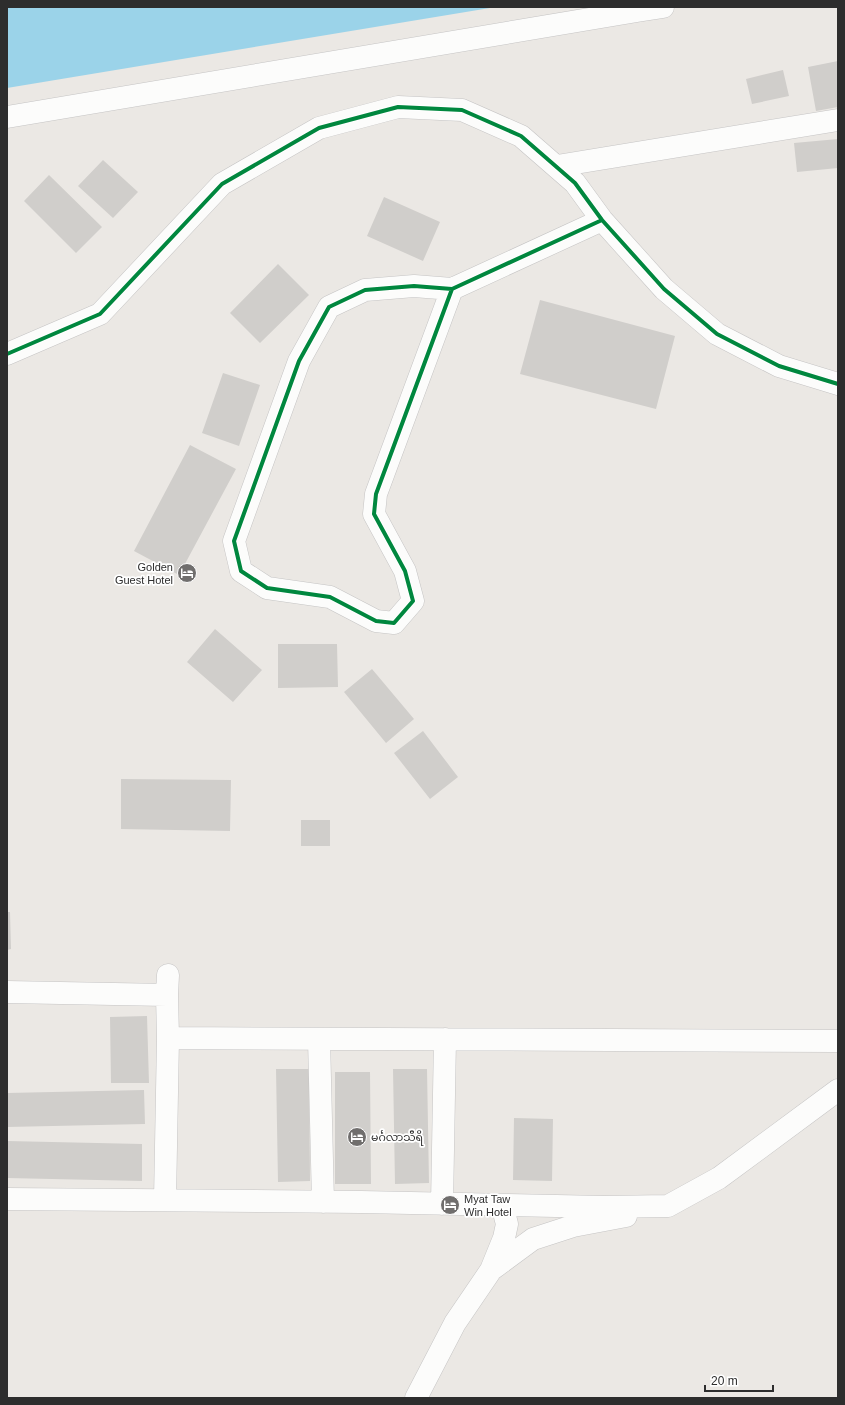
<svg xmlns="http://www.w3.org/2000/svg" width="845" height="1405" viewBox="0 0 845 1405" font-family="Arial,'Noto Sans Myanmar',sans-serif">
<rect width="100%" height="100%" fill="#ebe8e4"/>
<path fill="#9bd3e9" d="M 7,7 L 496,7 L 7,88 Z"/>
<path fill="#d0cecb" d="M 838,61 L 838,107 L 816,111 L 808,67 Z
M 783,70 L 789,96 L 752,104 L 746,79 Z
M 838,139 L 838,168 L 797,172 L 794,143 Z
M 103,160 L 138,192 L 113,218 L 78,186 Z
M 49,175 L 102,227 L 76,253 L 24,201 Z
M 384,197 L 440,222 L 423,261 L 367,236 Z
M 278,264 L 309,295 L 260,343 L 230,313 Z
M 540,300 L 675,336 L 656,409 L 520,374 Z
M 223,373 L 260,385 L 239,446 L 202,433 Z
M 190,445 L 236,469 L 179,575 L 134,551 Z
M 215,629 L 262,670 L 233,702 L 187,662 Z
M 278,644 L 337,644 L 338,687 L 278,688 Z
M 372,669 L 414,719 L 386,743 L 344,692 Z
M 423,731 L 458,777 L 430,799 L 394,753 Z
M 121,779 L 231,780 L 230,831 L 121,829 Z
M 301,820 L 330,820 L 330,846 L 301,846 Z
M 7,912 L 10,912 L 11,949 L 7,950 Z
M 147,1016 L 149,1083 L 111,1083 L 110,1017 Z
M 276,1069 L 309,1069 L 310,1181 L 278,1182 Z
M 393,1069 L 427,1069 L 429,1183 L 395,1184 Z
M 335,1072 L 370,1072 L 371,1184 L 335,1184 Z
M 144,1090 L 145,1124 L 7,1127 L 7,1093 Z
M 514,1118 L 553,1119 L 552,1181 L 513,1180 Z
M 7,1141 L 142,1144 L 142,1181 L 7,1178 Z"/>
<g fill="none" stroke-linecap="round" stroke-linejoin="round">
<g stroke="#c5c4c4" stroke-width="23">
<path id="minor" d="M 637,11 L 663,7
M 7,117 L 637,11 L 641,7
M 557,166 L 838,120
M 452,289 L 376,494 L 374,514 L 405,571 L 413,601 L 394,623 L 376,621 L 330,597 L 267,588 L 241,571 L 234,541 L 299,361 L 329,307 L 365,290 L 414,286 L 452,289 L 602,220
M 7,354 L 100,314 L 222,184 L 319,128 L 398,107 L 462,110 L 521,136 L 575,183 L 602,220 L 664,289 L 717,334 L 779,366 L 838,384
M 7,992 L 167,995
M 168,1038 L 838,1041
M 319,1039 L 323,1202
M 7,1199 L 361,1202 L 604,1207 L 668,1206 L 719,1178 L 838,1090
M 165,1200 L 168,1038 L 167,995 L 168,975
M 442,1204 L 445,1039
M 491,1270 L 504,1238 L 507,1224 L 502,1205
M 416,1398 L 455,1323 L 491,1270 L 533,1239 L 573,1226 L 626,1216"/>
</g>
<use href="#minor" stroke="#fcfcfb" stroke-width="22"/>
<g stroke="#fff" stroke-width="6">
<path id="cycleway" d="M 452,289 L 376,494 L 374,514 L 405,571 L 413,601 L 394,623 L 376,621 L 330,597 L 267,588 L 241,571 L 234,541 L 299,361 L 329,307 L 365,290 L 414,286 L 452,289 L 602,220
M 7,354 L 100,314 L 222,184 L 319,128 L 398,107 L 462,110 L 521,136 L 575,183 L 602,220 L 664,289 L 717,334 L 779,366 L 838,384"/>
</g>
<use href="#cycleway" stroke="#00873e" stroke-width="4"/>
</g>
<defs>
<g id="hotel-disc" transform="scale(1)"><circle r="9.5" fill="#706e6d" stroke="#fff"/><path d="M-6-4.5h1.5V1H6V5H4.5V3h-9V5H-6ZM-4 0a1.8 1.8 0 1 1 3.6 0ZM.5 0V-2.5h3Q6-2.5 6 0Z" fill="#fff"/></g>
</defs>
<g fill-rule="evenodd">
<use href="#hotel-disc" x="187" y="573"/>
<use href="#hotel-disc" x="357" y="1137"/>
<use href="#hotel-disc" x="450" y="1205"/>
</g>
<g text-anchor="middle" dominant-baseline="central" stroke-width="3.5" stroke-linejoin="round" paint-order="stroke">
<g font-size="11" fill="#2d2d2d" stroke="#fff" text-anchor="start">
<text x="173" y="567" text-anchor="end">Golden<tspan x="173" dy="13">Guest Hotel</tspan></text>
<text x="371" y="1137">မင်္ဂလာသီရိ</text>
<text x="464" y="1199">Myat Taw<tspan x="464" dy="13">Win Hotel</tspan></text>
</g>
</g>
<rect width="845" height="1405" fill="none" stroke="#2d2d2d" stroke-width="16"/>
<path d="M705 1385v6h68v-6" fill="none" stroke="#2d2d2d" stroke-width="2"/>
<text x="711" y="1385" font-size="12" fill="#2d2d2d" stroke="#ffffff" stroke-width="3" paint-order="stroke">20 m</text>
</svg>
